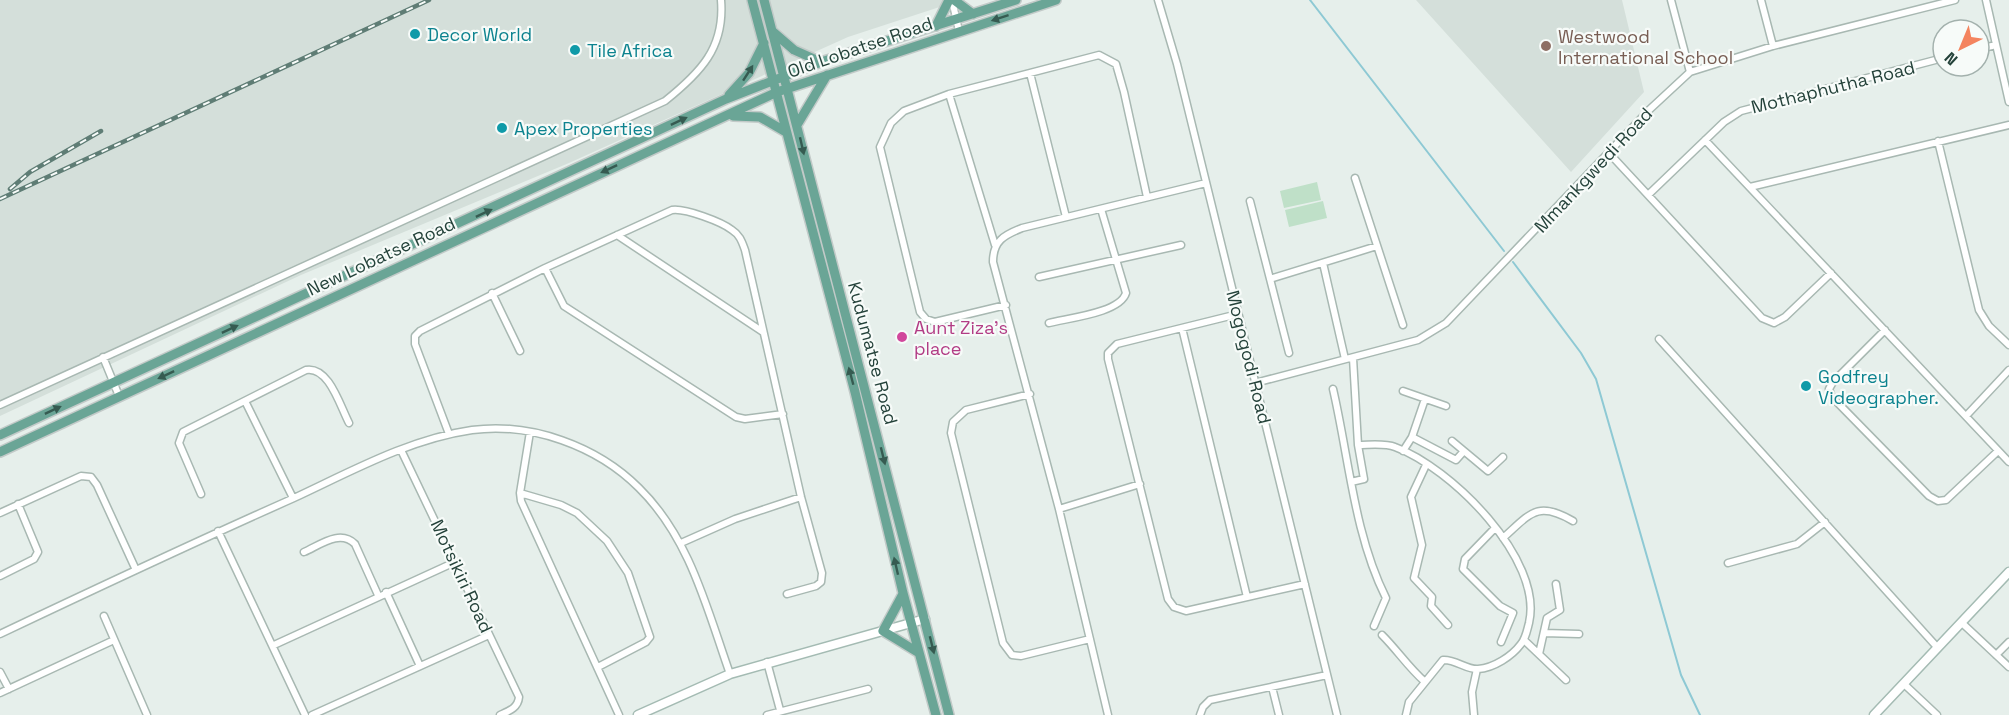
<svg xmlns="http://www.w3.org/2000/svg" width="2009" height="715" viewBox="0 0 2009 715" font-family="'Space Grotesk',sans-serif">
<rect width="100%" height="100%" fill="#e6efeb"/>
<path fill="#d4dfda" d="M 0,0 L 961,0 L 848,37 L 569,163 L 301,275 L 0,416 Z
M 1416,0 L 1622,0 L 1644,92 L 1571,172 Z"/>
<path fill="#bfe0c8" d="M 1317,182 L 1321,200 L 1284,208 L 1280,191 Z
M 1323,201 L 1327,218 L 1289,227 L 1285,210 Z"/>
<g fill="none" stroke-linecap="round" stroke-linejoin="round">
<path stroke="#8ec9d4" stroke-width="2" d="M 1310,0 L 1504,251
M 1513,262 L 1581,353 L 1596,379 L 1681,675 L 1700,715"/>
<g stroke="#a8b8b2" stroke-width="9">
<path id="street" d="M 952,0 L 959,31
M 1158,0 L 1177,64 L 1337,715
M 1671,0 L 1690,72
M 1761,0 L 1773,46
M 1986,0 L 2009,102
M 1979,49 L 1996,45
M 1030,73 L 1066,217
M 949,94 L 995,245
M 1705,140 L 2009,462
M 1938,141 L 1979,310 L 1989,326 L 2009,345
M 1609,153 L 1762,318 L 1774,323 L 1785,317 L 1831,273
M 1355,178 L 1403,325
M 1750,187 L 2009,125
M 1648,195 L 1724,122 L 1741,111 L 1943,58
M 1250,201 L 1289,353
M 617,235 L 763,332
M 1323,263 L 1345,359
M 545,268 L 564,306 L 736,417 L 745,419 L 783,414
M 1039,277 L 1181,245
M 1270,279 L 1377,246
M 492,293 L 520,351
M 1006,305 L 935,322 L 926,319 L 920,312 L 880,147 L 891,123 L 904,111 L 949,94 L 1099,55 L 1116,64 L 1124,92 L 1147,197
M 1238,314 L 1117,344 L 1108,353 L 1108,359 L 1168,599 L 1174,607 L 1186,611 L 1305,584
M 1049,323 C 1068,318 1120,313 1126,293 L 1101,209
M 1182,328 L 1247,597
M 1885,330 L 1833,382 L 1829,389 L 1832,397 L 1929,496 L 1938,501 L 1946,500 L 1998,451
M 1659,339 L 1937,647
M 103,357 L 119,396
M 1353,358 L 1358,445
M 1255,383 L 1418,340 L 1446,323 L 1649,110 L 1690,72 L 1773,46 L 1955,0
M 1333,389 C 1349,458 1354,534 1386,598 L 1374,626
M 1403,391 L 1446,406
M 1030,394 L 966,410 L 953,422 L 951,433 L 1003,643 L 1012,655 L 1021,656 L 1090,639
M 245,401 L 293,498
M 0,405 L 665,101 C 700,73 725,48 721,0
M 1966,416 L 2009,370
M 530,432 L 520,493 L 521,501 L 619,715
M 449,434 L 415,344 L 415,336 L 420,331 L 545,268 L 672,210 C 685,208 722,222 732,230 C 740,235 742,242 745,250 L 801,497 L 822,573 L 821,582 L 816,586 L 787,594
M 1412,437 L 1456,460 L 1464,451
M 1452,441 L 1488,471 L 1503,457
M 401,450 L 519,697 C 518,708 509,711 500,715
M 1403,451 L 1412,437 L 1425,399
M 1426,465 L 1411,497 L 1422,545 L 1414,578 L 1432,597 L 1431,606 L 1448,625
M 1351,482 L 1364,479 L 1358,445 C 1370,445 1385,443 1395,447 C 1450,467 1544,559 1529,623 C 1527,630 1526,638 1521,644 C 1512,656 1494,668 1478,669 C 1467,670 1455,659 1443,660 L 1409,702 L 1406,715
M 520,493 L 561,505 L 577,513 L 607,541 L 628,573 L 650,637 L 646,642 L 598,667
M 201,494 L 179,443 L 183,432 L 306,370 C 329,366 340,406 349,423
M 1059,509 L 1140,484
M 0,513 L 81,476 L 91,477 L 97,485 L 136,570
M 1495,528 L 1465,559 L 1463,569 L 1500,606 L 1513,613 L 1501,642
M 218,531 L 305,715
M 1503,538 C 1530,514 1537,500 1573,521
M 681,543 L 735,519 L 801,497
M 304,552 C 320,545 340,529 355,544 L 378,595
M 1728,563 L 1797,544 L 1825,522
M 0,576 L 34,559 L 38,552 L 18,504
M 386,592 L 420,666
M 104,616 L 147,715
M 1962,623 L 2009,667
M 1544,633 L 1579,634
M 0,634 C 97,588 195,542 294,498 C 350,472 409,439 472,430 C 531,422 597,446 639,488 C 690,538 707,609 730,674
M 1382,635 C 1398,651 1408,667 1425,682
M 1524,640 L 1566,680
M 274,645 L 455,562
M 1539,654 L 1547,618 L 1560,610 L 1556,584
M 1996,655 L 2009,642
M 767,662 L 780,710
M 0,672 L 9,689
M 1904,684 L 1937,715
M 1272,687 L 1279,715
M 0,693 L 114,640
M 312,715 L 489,635
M 767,715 L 868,689
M 1108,715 L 1059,509 L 993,262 C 993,241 1004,235 1022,228 L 1206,183
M 1200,715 L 1203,707 L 1210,700 L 1327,675
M 1474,715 L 1472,692 L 1477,669"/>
</g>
<g stroke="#a4bbb3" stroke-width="11">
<path id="secondary" d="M 638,715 L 730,674 L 925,619
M 1874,715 L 2009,572"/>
</g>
<g stroke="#c2cac8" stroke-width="12">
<path id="primary" d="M 752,0 L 855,392 L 903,593 L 936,715
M 764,0 L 949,715
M 954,0 L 973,14
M 936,26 L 949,0
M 772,31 L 794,50 L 821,62
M 729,95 L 749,73 L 764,43
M 733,116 L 760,117 L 786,132
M 797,125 L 827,75
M 0,435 L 726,99 L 821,62 L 1016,0
M 0,452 L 777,92 L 1056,0
M 903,594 L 883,631 L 919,653"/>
</g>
<use href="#street" stroke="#fff" stroke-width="6"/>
<use href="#secondary" stroke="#fff" stroke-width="8"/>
<use href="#primary" stroke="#6aa596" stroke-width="9"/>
<g stroke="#5f7d75" stroke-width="4.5">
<path id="rail" d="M 10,189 L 30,172 L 101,131
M 0,199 L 429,0"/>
</g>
<use href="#rail" stroke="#f7fbf9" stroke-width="2" stroke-dasharray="7" stroke-linecap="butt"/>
</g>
<defs><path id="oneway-solid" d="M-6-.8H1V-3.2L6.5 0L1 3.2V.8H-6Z" transform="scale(1.5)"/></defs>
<g fill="#365b51">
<use href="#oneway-solid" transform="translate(1000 18) rotate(162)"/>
<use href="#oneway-solid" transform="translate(748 73) rotate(-57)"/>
<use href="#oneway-solid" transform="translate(679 121) rotate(-25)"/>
<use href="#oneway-solid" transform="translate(802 146) rotate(77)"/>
<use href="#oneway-solid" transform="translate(609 169) rotate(155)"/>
<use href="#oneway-solid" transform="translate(484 213) rotate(-25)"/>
<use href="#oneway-solid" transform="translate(230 329) rotate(-25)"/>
<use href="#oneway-solid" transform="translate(166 375) rotate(155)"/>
<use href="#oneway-solid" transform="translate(851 376) rotate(-105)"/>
<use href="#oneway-solid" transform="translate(53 410) rotate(-25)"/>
<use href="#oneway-solid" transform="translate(883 456) rotate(76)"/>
<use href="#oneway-solid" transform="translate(896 566) rotate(-103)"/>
<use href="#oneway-solid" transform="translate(932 645) rotate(76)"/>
</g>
<g fill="#0f9aa8" stroke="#f7fbf9" stroke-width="2">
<circle cx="415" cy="34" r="6"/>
<circle cx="575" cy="50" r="6"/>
<circle cx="502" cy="128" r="6"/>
<circle cx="1806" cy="386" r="6"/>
</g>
<circle fill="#8d6e63" stroke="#f7fbf9" stroke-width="2" cx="1546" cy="46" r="6"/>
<circle fill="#d1479c" stroke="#f7fbf9" stroke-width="2" cx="902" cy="337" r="6"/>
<g text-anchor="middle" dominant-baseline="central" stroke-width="4.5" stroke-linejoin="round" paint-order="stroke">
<g font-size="18" fill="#0d838f" stroke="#f7fbf9" text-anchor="start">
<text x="427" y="34">Decor World</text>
<text x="587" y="50">Tile Africa</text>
<text x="514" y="128">Apex Properties</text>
<text x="1818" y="376">Godfrey<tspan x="1818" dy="21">Videographer.</tspan></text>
</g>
<g font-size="18" fill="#785e54" stroke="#f7fbf9" text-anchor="start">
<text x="1558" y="36">Westwood<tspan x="1558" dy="21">International School</tspan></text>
</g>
<g font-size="18" fill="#24423a" stroke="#f7fbf9">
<text transform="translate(860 47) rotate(-19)">Old Lobatse Road</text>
<text transform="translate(1833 87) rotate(-14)">Mothaphutha Road</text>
<text transform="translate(1593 170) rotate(-47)">Mmankgwedi Road</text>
<text transform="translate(381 256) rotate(-25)">New Lobatse Road</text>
<text transform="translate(873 353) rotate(75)">Kudumatse Road</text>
<text transform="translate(1249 357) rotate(76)">Mogogodi Road</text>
<text transform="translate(462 576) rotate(65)">Motsikiri Road</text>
</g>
<g font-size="18" fill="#b23c85" stroke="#f7fbf9" text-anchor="start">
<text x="914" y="327">Aunt Ziza's<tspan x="914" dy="21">place</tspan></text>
</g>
</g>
<g transform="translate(1961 48) rotate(223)"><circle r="28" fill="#f7fbf9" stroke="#a3b1ad" stroke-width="1.5"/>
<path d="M0-4.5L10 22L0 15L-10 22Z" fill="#f4845f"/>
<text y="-9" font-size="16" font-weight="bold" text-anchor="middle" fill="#24423a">N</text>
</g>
</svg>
